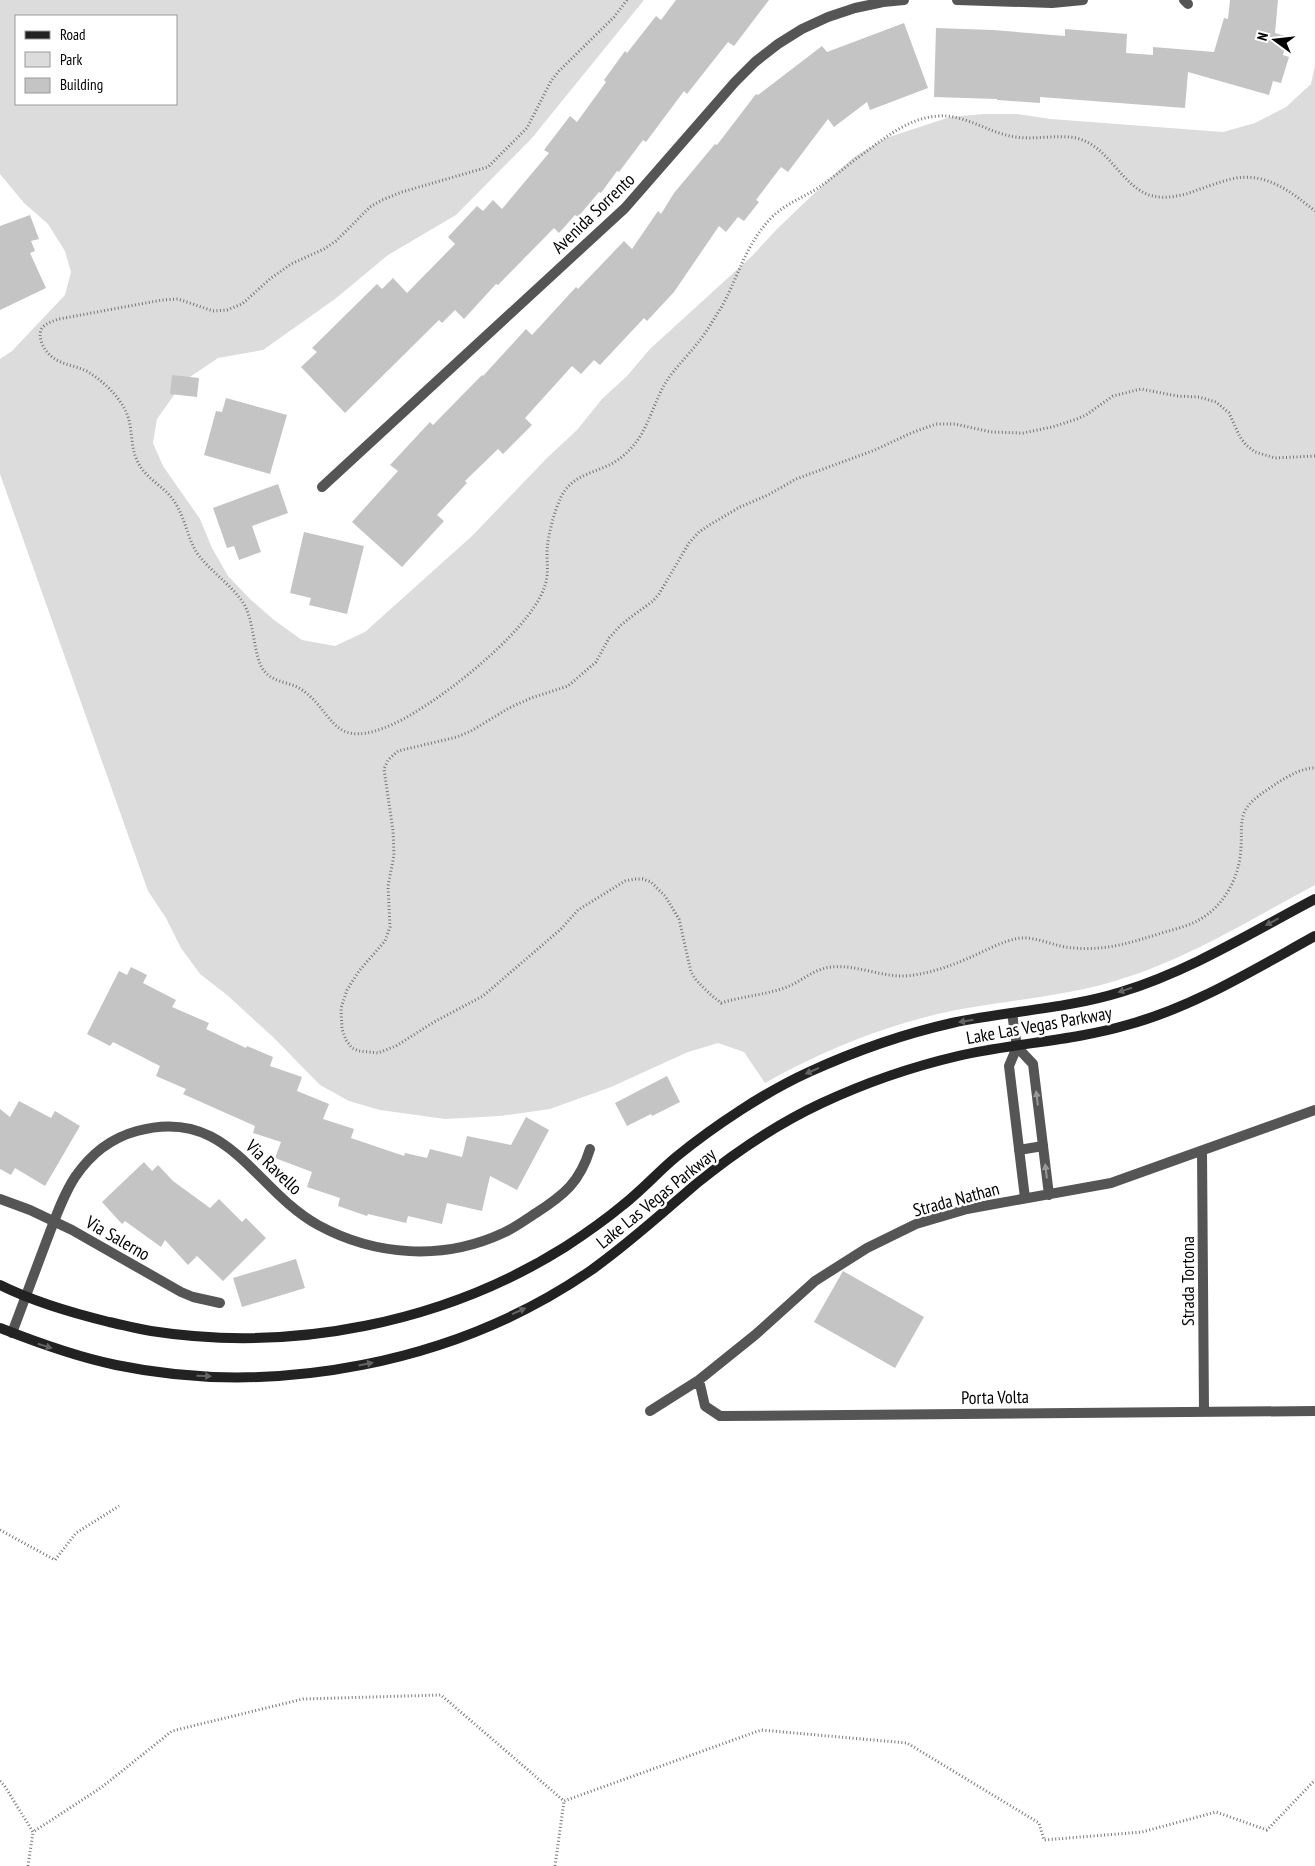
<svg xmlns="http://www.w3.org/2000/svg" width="1315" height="1866" viewBox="0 0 1315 1866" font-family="'PT Sans Narrow',sans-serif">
<rect width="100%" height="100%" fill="#fff"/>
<path fill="#dcdcdc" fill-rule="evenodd" d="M 0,0 L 644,0 L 532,138 L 456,215 L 388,255 L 335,299 L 263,350 L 218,358 L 184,381 L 157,419 L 153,443 L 163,466 L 200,519 L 212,548 L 228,576 L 250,599 L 274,620 L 302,640 L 335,646 L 365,632 L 472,536 L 548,457 L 577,430 L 602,399 L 627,376 L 650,349 L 753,255 L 776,230 L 826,182 L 854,157 L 886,138 L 950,117 L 984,114 L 1017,114 L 1051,119 L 1223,132 L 1255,123 L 1286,107 L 1311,84 L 1315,65 L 1315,885 C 1251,919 1188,959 1118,980 C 1064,997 1006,1000 951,1011 C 886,1025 823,1050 765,1083 L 744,1052 L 718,1043 L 688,1052 L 611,1087 L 550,1109 L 500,1116 L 445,1119 L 380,1110 L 349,1101 L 320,1085 L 274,1038 L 227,995 L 200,974 L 181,948 L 166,918 L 148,891 L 0,474 L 0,359 L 12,351 L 65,295 L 71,272 L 65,251 L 48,224 L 24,203 L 0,174 ZM 16,16 L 176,16 L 176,104 L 16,104 Z"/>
<path fill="#c4c4c4" d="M 676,0 L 769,0 L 734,46 L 728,42 L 687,94 L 684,91 L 646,142 L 643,140 L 619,172 L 617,171 L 601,193 L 599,192 L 578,217 L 575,215 L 559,233 L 554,228 L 498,285 L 496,284 L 464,319 L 455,310 L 442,323 L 439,320 L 345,413 L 301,367 L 317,352 L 312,348 L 377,284 L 382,289 L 393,278 L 407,293 L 455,244 L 448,237 L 477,206 L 483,211 L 493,200 L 502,209 L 549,153 L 544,150 L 570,116 L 577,122 L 606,82 L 604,80 L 625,51 L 627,53 L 656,16 L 661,20 Z
M 1230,0 L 1278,0 L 1275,33 L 1288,37 L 1283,55 L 1289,57 L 1281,83 L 1273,81 L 1269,95 L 1188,72 L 1185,108 L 1040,97 L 1040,103 L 997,100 L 997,99 L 934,97 L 936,28 L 993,30 L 1065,36 L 1065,29 L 1127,34 L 1126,53 L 1153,55 L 1153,47 L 1214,52 L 1224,18 L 1228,19 Z
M 904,23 L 928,88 L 870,110 L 867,102 L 834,127 L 828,119 L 788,172 L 781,167 L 756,200 L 759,202 L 744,221 L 738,217 L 726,232 L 719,226 L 674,292 L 647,321 L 644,318 L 600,365 L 594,360 L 581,374 L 572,366 L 525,418 L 532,425 L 503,454 L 498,449 L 465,481 L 467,483 L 437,515 L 444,521 L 402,567 L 352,522 L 398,471 L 390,465 L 430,422 L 433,425 L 482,375 L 483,376 L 526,329 L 532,335 L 576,287 L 578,289 L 624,241 L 632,249 L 658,211 L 661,214 L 674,193 L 715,144 L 717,145 L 756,94 L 758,95 L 822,46 L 827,52 Z
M 30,215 L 39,239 L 31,241 L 35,251 L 30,253 L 46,288 L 0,310 L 0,226 Z
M 172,375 L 199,378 L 197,397 L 170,394 Z
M 226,398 L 287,415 L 270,474 L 204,455 L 216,411 L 222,412 Z
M 278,484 L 288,513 L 252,526 L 261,552 L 239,560 L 234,546 L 227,548 L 213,508 Z
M 304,532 L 364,546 L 347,614 L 309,605 L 311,598 L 290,593 Z
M 131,967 L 147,975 L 143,983 L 176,1000 L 172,1007 L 209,1023 L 206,1029 L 246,1048 L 247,1046 L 273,1057 L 270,1066 L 302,1077 L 297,1091 L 329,1104 L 323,1119 L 354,1129 L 351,1138 L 404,1156 L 405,1153 L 427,1158 L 430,1149 L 462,1157 L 467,1136 L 511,1145 L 526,1117 L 549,1130 L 517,1190 L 490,1176 L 482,1211 L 447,1203 L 442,1224 L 408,1216 L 406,1223 L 368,1214 L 367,1216 L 338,1206 L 340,1198 L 307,1187 L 312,1172 L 275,1158 L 281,1142 L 253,1133 L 255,1126 L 183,1094 L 186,1089 L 156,1076 L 160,1066 L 113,1042 L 110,1046 L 87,1034 L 119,971 L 127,975 Z
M 667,1076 L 680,1102 L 652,1116 L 651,1114 L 627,1126 L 615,1103 Z
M 19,1101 L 51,1118 L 55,1111 L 80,1126 L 45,1186 L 15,1168 L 11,1175 L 0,1169 L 0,1109 L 10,1117 Z
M 144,1162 L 152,1171 L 158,1165 L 173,1181 L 210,1208 L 219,1199 L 242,1222 L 246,1218 L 266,1238 L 223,1281 L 197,1256 L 188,1265 L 165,1240 L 161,1247 L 125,1221 L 122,1224 L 102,1202 Z
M 296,1259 L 305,1288 L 242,1307 L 233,1278 Z
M 843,1271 L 924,1317 L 895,1368 L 814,1322 Z"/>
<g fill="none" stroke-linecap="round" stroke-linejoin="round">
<path stroke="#777" stroke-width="3" stroke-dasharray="1 2.5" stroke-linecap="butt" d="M 627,0 L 614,17 L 559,71 L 551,81 L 527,128 L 488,167 L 402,192 L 382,200 L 370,207 L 336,241 L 324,249 L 291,264 L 271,278 L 242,304 L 227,310 L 213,311 L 178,299 L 162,300 L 59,319 C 53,321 46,323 42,328 C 36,338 46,354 55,359 C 66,366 79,366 90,373 C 105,383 120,397 127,414 C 133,429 130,446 137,460 C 144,478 164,486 174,501 C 185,517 187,537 197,553 C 210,571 229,583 242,601 C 256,621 252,657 265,672 C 274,682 288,682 299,688 C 333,708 329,749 384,728 C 428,712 529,633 544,588 C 549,576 547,564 547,551 C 548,535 554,512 561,497 C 571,477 589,474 607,466 C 621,460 633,448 641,435 C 652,416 657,394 670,376 C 680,363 691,352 700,340 C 708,330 714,318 721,308 C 739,276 744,247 771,218 C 785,204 802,198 818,188 C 831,179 843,169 856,159 C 880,142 906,118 938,116 C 963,114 986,131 1010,136 C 1031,141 1056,134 1076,138 C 1108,145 1120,184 1149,195 C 1162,199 1174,197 1186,194 C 1201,189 1216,183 1231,179 C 1265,171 1290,191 1315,211
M 1315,456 L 1275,458 L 1255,452 L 1246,445 L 1240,437 L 1229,413 L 1216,402 L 1199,397 L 1177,396 L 1141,389 L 1113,396 L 1086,415 L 1077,419 L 1052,427 L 1023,433 L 991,432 L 955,424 L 936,424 L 911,433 L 875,450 L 796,479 L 768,495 L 740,507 L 711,524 L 699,532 L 689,543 L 659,594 L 653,601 L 631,617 L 621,625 L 609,638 L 596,662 L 568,686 L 531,698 L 509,708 L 471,731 L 457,737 L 398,751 L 388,760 L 384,769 L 393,831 L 394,855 L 388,886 L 390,927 L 385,941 L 359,971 L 347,990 L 341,1008 L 342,1029 L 346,1040 L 352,1048 L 359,1051 L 378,1053 L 396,1046 L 434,1022 L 483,996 L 561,929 L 578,910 L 625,881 L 635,879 L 643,879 L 651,882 L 665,896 L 679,919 L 691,972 L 696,980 L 710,994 L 721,1003 C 743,996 766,995 787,987 C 802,981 815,968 832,967 C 858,964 886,980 914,975 C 934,972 953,965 971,957 C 987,950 1004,940 1021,938 C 1038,937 1056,947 1073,948 C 1108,951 1132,942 1165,932 C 1176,929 1187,926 1197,921 C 1224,907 1240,877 1241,847 C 1242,835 1240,825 1244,813 C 1249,800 1266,791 1277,783 C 1289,776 1301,768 1315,768
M 0,1530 L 55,1560 L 76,1533 L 119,1506
M 0,1781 L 4,1785 L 33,1832 L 102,1787 L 172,1731 L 303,1699 L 441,1695 L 564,1801 L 761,1730 L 907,1743 L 1039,1823 L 1044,1840 L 1142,1832 L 1216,1812 L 1267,1830 L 1315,1780
M 28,1866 L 33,1832
M 555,1866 L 564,1801"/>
<path stroke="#555" stroke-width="10" d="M 1019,1150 L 1043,1146"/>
<path stroke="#555" stroke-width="10" d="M 957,0 L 1052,3 L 1083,0
M 1184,0 L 1188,4
M 322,487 L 625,208 L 735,82 L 755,62 L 778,44 L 802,29 L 828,17 L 855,8 L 883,2 L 904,0
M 1012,1013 L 1017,1047 L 1009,1066 L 1025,1198
M 1017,1047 L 1033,1064 L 1049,1195
M 1202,1151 L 1204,1411
M 0,1199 L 30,1210 L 72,1230 L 181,1292 L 193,1297 L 220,1303
M 12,1333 C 23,1303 34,1274 45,1245 C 54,1222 62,1197 75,1177 C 90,1155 111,1138 137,1131 C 229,1106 253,1189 318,1225 C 375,1256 443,1261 503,1233 C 515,1228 525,1220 536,1213 C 564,1195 580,1182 590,1149
M 699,1380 L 705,1406 L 720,1416 L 1315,1411
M 650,1411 L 699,1380 L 755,1335 L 815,1281 L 867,1248 L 916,1224 L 967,1209 L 1111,1183 L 1315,1110"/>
<path stroke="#222" stroke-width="10" d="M 0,1285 C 34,1302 72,1313 109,1322 C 123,1325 137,1329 151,1331 C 292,1353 444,1323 565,1247 C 585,1234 605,1220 623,1205 C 642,1190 658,1172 676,1157 C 714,1126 765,1092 809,1072 C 855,1051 903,1034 952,1023 C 1008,1011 1066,1009 1121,992 C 1190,971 1252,932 1315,899
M 0,1328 C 38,1343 76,1357 116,1365 C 275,1398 456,1363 590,1271 C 627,1245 661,1214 696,1184 C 734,1153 777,1124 822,1103 C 865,1083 911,1067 958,1056 C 1014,1043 1072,1041 1127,1025 C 1194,1007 1255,969 1315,936"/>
</g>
<defs><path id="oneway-solid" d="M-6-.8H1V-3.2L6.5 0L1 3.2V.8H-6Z" transform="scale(1.25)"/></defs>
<g fill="#646464">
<use href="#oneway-solid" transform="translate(1272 922) rotate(152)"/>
<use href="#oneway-solid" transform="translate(1125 990) rotate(162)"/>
<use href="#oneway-solid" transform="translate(966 1021) rotate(171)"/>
<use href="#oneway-solid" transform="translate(812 1071) rotate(156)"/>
<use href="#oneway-solid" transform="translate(519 1311) rotate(-24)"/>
<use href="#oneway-solid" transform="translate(45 1346) rotate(17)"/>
<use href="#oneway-solid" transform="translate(366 1364) rotate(-11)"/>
<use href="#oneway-solid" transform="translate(204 1376) rotate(2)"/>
</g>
<g fill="#999">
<use href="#oneway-solid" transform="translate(1037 1098) rotate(-97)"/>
<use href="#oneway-solid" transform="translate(1046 1171) rotate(-97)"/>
</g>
<g text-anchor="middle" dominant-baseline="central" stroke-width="5" stroke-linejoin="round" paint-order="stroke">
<g font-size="18" fill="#000" stroke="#fff">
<text transform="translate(593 213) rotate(-44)">Avenida Sorrento</text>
<text transform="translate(1039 1025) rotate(-10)">Lake Las Vegas Parkway</text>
<text transform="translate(274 1167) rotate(44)">Via Ravello</text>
<text transform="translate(656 1198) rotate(-39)">Lake Las Vegas Parkway</text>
<text transform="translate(956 1199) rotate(-15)">Strada Nathan</text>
<text transform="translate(118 1238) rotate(30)">Via Salerno</text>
<text transform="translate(1187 1281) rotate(-90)">Strada Tortona</text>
<text transform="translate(995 1397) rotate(-1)">Porta Volta</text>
</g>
</g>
<rect x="15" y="15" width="162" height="90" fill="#ffffff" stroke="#999999"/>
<rect x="25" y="31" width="25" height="8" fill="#222222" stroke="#999999"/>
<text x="60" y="40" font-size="15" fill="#000000">Road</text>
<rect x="25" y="52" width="25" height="15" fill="#dcdcdc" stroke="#999999"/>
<text x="60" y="65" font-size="15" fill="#000000">Park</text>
<rect x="25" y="78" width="25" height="15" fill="#c4c4c4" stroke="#999999"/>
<text x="60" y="90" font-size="15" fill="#000000">Building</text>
<g transform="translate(1275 40) rotate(285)" stroke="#ffffff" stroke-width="4" paint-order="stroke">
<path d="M0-4L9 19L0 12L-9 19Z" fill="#000000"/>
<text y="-8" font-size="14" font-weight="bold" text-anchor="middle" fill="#000000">N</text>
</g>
</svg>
